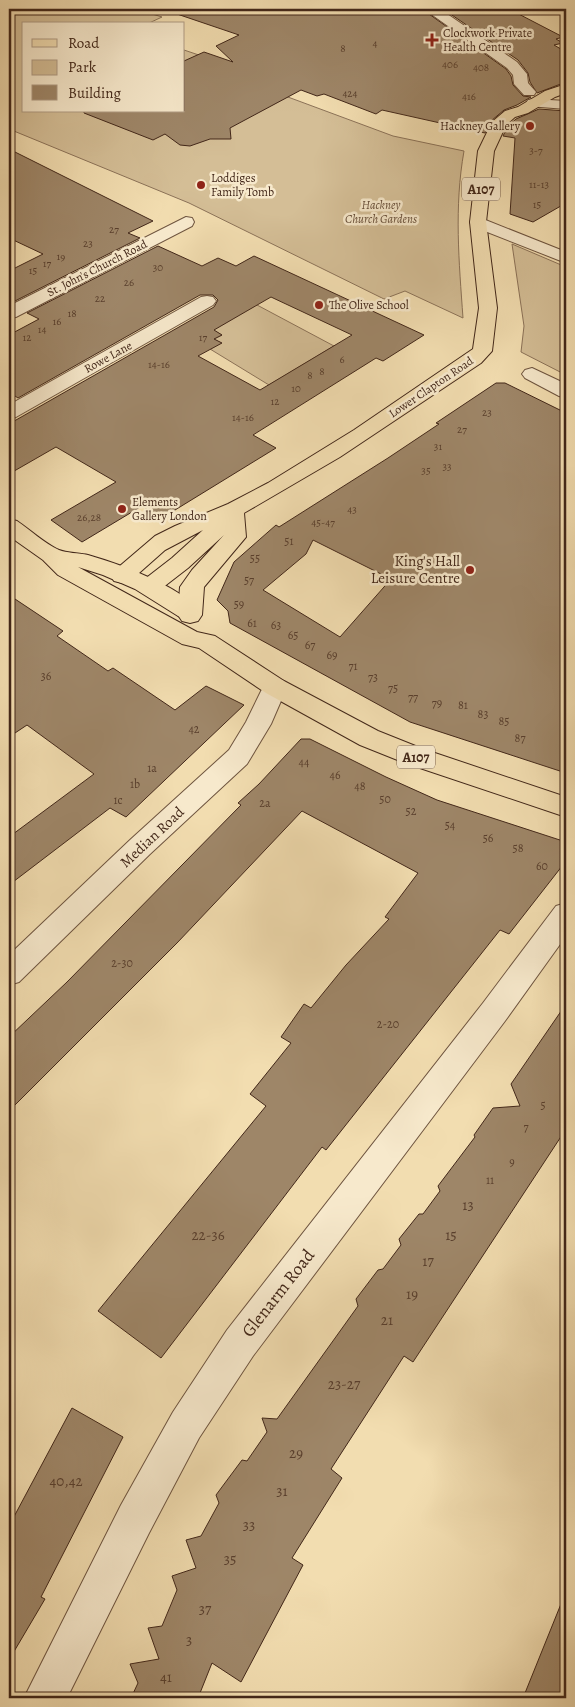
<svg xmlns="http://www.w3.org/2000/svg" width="575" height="1707" viewBox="0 0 575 1707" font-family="Alegreya,serif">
<rect width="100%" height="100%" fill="#f2ddb0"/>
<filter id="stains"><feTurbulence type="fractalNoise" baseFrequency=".004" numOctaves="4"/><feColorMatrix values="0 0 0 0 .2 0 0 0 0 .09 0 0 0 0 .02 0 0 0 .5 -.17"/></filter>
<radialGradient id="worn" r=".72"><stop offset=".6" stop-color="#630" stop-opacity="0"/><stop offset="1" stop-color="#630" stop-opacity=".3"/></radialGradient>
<path fill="#d4be96" stroke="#8b7258" d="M 9,9 L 136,9 L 162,17 L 147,24 L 24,24 L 24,111 L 184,111 L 184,50 L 246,71 L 234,77 L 393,136 L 464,151 C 454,207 459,262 463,318 L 405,291 L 384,299 L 189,203 L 9,129 Z
M 512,244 L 566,267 L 566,375 L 521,352 L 524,326 Z
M 242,297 L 334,346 L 269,385 L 210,349 L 221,343 L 214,339 L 222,335 L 201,324 Z"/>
<path fill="#9e8668" stroke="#422719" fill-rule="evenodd" d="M 178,9 L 422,9 L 506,69 L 511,76 L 513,85 L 523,96 L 531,97 L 517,105 L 504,110 L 491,121 L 485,133 L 382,110 L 376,114 L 324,94 L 317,96 L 301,90 L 230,128 L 231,139 L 210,139 L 190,146 L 180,145 L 165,134 L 153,140 L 84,113 L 84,111 L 184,111 L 184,61 L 204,52 L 233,62 L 216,46 L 239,35 L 177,14 Z
M 443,9 L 509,9 L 563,37 L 556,39 L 563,43 L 554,45 L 566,52 L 566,82 L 537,93 L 530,82 L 528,73 L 518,60 Z
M 539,109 L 566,111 L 566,203 L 533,222 L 510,214 L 515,138 L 503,136 L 508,126 L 516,119 Z
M 9,149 L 153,221 L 128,233 L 140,238 L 9,304 L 9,271 L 43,254 L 9,238 Z
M 158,246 L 202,266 L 218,258 L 236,266 L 254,256 L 424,335 L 383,361 L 376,358 L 253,435 L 276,448 L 162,518 L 142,506 L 82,542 L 51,520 L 116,482 L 56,447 L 9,474 L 9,424 L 214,307 L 218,300 L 213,295 L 200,295 L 18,398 L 9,392 L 9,335 L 39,319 L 27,313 ZM 271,297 L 352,335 L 260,390 L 198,356 L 222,343 L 214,339 L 222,335 L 214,330 Z
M 496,383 L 505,383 L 566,413 L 566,773 L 410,722 L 230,623 L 228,611 L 217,600 L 234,562 L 276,525 L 279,527 L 388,458 L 439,424 L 436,423 ZM 313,540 L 391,579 L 340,637 L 263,590 L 306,554 Z
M 9,595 L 63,631 L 57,636 L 108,671 L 113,668 L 175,710 L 206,686 L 244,705 L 126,817 L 110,808 L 9,885 L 9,837 L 94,774 L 27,725 L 9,737 Z
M 301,739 L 310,739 L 386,777 L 437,800 L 566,842 L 566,861 L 509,934 L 500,930 L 326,1150 L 322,1147 L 161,1358 L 98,1311 L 266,1106 L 250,1094 L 291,1043 L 281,1037 L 304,1004 L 311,1008 L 346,965 L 389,919 L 385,917 L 418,873 L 302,811 L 177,943 L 9,1111 L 9,1037 L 67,982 L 241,805 L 238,803 L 259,784 Z
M 566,1004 L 566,1129 L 413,1362 L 404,1356 L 331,1469 L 342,1478 L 292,1558 L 303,1565 L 241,1682 L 212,1663 L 198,1698 L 131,1698 L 138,1683 L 130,1664 L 159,1659 L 148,1628 L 162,1626 L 177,1590 L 172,1576 L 196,1568 L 186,1540 L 201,1536 L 219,1503 L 216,1495 L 242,1460 L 247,1461 L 267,1432 L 262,1418 L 277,1419 L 358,1306 L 356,1299 L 378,1270 L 383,1269 L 401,1245 L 399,1239 L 419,1214 L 423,1214 L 440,1191 L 438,1186 L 475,1137 L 474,1135 L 493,1108 L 520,1106 L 511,1084 Z
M 72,1408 L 123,1437 L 41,1597 L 45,1599 L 9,1660 L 9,1526 Z
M 565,1594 L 566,1698 L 523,1698 Z"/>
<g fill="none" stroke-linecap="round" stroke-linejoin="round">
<g stroke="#6e543f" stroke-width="2">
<path id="pedestrian" d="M 424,9 L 440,9 L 517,62 L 527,74 L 528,83 L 536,92 L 534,95 L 524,95 L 514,84 L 513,75 L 507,68 Z"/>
</g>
<g stroke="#6e543f" stroke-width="2">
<path id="minor" d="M 533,99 L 566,101 L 566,109 L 528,106 L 526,103 L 528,100 Z
M 186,217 L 192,218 L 194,222 L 192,226 L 16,317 L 9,318 L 9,306 Z
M 478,217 L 566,252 L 566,263 L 472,226 L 470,222 L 472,218 Z
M 207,296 L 213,297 L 216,301 L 213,305 L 16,417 L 9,419 L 9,405 L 201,297 Z
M 532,368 L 566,384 L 566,398 L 559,396 L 525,378 L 522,374 L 525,370 Z
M 566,903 L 566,936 L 505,1021 L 253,1356 L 199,1438 L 149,1533 L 67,1698 L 24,1698 L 121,1505 L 173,1412 L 227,1330 L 483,1003 L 556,906 Z"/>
</g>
<g stroke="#6e543f" stroke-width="2">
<path id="tertiary" d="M 275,678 L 284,681 L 287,687 L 271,724 L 247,764 L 150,854 L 19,982 L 9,985 L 9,955 L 130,840 L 229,750 L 246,722 L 266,681 Z"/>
</g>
<g stroke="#422719" stroke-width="2">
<path id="primary" d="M 566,84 L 566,93 L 555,97 L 528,113 L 515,117 L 506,125 L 494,151 L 486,222 L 497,308 L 492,351 L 481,363 L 340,457 L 244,513 L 246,537 L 204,587 L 202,615 L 198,621 L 190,623 L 182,621 L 178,615 L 180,587 L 192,570 L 224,535 L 188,568 L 157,592 L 149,595 L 141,592 L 137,587 L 141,582 L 172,558 L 203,530 L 165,550 L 130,581 L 122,583 L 114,581 L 111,576 L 114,571 L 155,536 L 175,526 L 228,504 L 268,483 L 354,430 L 473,349 L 479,308 L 470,222 L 478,151 L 492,122 L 505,111 L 518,107 L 545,91 Z"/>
</g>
<g stroke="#422719" stroke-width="2">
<path id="trunk" d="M 9,519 L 17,521 C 29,529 45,544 59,550 C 66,553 79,553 88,555 C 116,563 182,586 198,611 L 194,616 L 186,619 L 178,616 L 135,589 L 103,575 L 78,567 L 197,632 L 215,636 L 284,681 L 378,731 L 423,749 L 566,797 L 566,817 L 405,763 L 360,745 L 266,693 L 199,648 L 182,644 L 58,575 L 43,560 L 9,536 Z"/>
</g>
<use href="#pedestrian" fill="#f7e9cc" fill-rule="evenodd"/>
<use href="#minor" fill="#f7e9cc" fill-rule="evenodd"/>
<use href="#tertiary" fill="#f7e9cc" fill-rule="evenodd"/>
<use href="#primary" fill="#f2ddb0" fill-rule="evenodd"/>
<use href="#trunk" fill="#f2ddb0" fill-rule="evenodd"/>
</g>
<g fill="#8f2418" stroke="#f7e9cc" stroke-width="2">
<path d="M429.5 32.5h5v5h5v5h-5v5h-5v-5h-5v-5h5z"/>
<circle cx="530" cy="126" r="5"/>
<circle cx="201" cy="185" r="5"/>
<circle cx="319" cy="305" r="5"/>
<circle cx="122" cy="509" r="5"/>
<circle cx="470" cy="570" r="5"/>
</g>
<g text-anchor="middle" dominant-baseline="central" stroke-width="5" stroke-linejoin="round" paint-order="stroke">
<g font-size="11" fill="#593f2d">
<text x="375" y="43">4</text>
<text x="343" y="48">8</text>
<text x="450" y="64">406</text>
<text x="481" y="67">408</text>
<text x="350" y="93">424</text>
<text x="469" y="96">416</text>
<text x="536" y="150">3-7</text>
<text x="539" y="184">11-13</text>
<text x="537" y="204">15</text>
<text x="114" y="229">27</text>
<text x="88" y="243">23</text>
<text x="61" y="256">19</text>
<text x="47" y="263">17</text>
<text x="158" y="267">30</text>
<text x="33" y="270">15</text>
<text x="129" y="282">26</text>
<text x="100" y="298">22</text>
<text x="72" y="313">18</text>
<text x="57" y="321">16</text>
<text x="42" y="329">14</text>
<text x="27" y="337">12</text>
<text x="203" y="337">17</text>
<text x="342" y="359">6</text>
<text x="159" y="364">14-16</text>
<text x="322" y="371">8</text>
<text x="310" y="375">8</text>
<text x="296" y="388">10</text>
<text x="275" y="401">12</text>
<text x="487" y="412">23</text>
<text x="243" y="417">14-16</text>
<text x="462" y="429">27</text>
<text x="438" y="446">31</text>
<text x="447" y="466">33</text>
<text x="426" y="470">35</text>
<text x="352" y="509">43</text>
<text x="89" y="517">26,28</text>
<text x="323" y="522">45-47</text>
</g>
<g font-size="12" fill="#422719" stroke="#f7e9cc" text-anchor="start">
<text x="443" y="33">Clockwork Private<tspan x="443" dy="14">Health Centre</tspan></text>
<text x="520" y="126" text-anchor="end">Hackney Gallery</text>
<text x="211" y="178">Loddiges<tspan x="211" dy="14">Family Tomb</tspan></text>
<text x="329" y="305">The Olive School</text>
<text x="132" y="502">Elements<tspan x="132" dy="14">Gallery London</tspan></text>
</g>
<g font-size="12" font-style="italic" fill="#664d38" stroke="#f7e9cc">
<text x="381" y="205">Hackney<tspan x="381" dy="14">Church Gardens</tspan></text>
</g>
<g font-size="12" fill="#422719" stroke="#f7e9cc">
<text transform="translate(97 268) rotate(-27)">St. John's Church Road</text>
<text transform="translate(108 357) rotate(-29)">Rowe Lane</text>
<text transform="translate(431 387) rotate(-34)">Lower Clapton Road</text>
</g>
<g font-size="12" fill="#593f2d">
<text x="289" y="541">51</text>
<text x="255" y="558">55</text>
<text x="249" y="580">57</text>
<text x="239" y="604">59</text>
<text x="252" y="623">61</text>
<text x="276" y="625">63</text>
<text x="293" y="635">65</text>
<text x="310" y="645">67</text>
<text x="332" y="655">69</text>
<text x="353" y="666">71</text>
<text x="46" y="676">36</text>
<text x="373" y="677">73</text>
<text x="393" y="688">75</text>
<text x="413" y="697">77</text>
<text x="437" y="703">79</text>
<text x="463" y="705">81</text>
<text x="483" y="714">83</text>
<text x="504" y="721">85</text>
<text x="194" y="729">42</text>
<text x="520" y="738">87</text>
<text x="304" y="762">44</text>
<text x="152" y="768">1a</text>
<text x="335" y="775">46</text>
<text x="135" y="784">1b</text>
<text x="360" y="786">48</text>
<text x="385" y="799">50</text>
<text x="118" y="800">1c</text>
<text x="265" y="803">2a</text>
<text x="411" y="811">52</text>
<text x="450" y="825">54</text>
<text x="488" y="838">56</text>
<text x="518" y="848">58</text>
<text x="542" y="866">60</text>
<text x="122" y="963">2-30</text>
<text x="388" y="1024">2-20</text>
<text x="543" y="1105">5</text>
<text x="526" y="1127">7</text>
<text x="512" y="1162">9</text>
<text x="490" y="1180">11</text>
</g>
<g fill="#f7e9cc" stroke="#78614f" stroke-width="1">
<rect x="462" y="177.5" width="38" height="23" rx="4"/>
<rect x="397" y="745.5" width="38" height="23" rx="4"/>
</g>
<g font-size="14" font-weight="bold" fill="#422719">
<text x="481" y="189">A107</text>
<text x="416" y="757">A107</text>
</g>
<g font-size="15" fill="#422719" stroke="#f7e9cc" text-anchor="end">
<text x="460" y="561">King's Hall<tspan x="460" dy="17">Leisure Centre</tspan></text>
</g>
<g font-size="15" fill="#422719" stroke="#f7e9cc">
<text transform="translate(152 837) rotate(-43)">Median Road</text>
</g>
<g font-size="15" fill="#593f2d">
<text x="468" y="1205">13</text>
<text x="208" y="1235">22-36</text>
<text x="451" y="1235">15</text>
<text x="428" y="1261">17</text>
<text x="412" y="1294">19</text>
<text x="387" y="1320">21</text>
<text x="344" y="1384">23-27</text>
<text x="296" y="1453">29</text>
<text x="66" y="1481">40,42</text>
<text x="282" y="1491">31</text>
<text x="249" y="1525">33</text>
<text x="230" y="1559">35</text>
<text x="205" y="1609">37</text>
<text x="189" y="1640">3</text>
<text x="166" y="1677">41</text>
</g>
<g font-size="18" fill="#422719" stroke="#f7e9cc">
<text transform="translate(278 1293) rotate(-52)">Glenarm Road</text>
</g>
</g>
<rect width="575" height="1707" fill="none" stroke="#f2ddb0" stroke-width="30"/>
<rect x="10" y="10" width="555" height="1687" fill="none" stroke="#422719" stroke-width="2.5"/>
<rect x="15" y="15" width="545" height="1677" fill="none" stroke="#422719"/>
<rect x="22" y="22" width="162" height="90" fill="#f7e9cc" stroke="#af9b84"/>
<rect x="32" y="39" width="25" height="8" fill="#f2ddb0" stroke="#af9b84"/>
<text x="68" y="48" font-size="15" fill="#422719">Road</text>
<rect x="32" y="60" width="25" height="15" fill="#d4be96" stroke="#af9b84"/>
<text x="68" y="72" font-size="15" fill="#422719">Park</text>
<rect x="32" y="85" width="25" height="15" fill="#9e8668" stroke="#af9b84"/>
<text x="68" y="98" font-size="15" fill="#422719">Building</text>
<rect width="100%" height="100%" filter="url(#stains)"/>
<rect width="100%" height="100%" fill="url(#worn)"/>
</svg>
